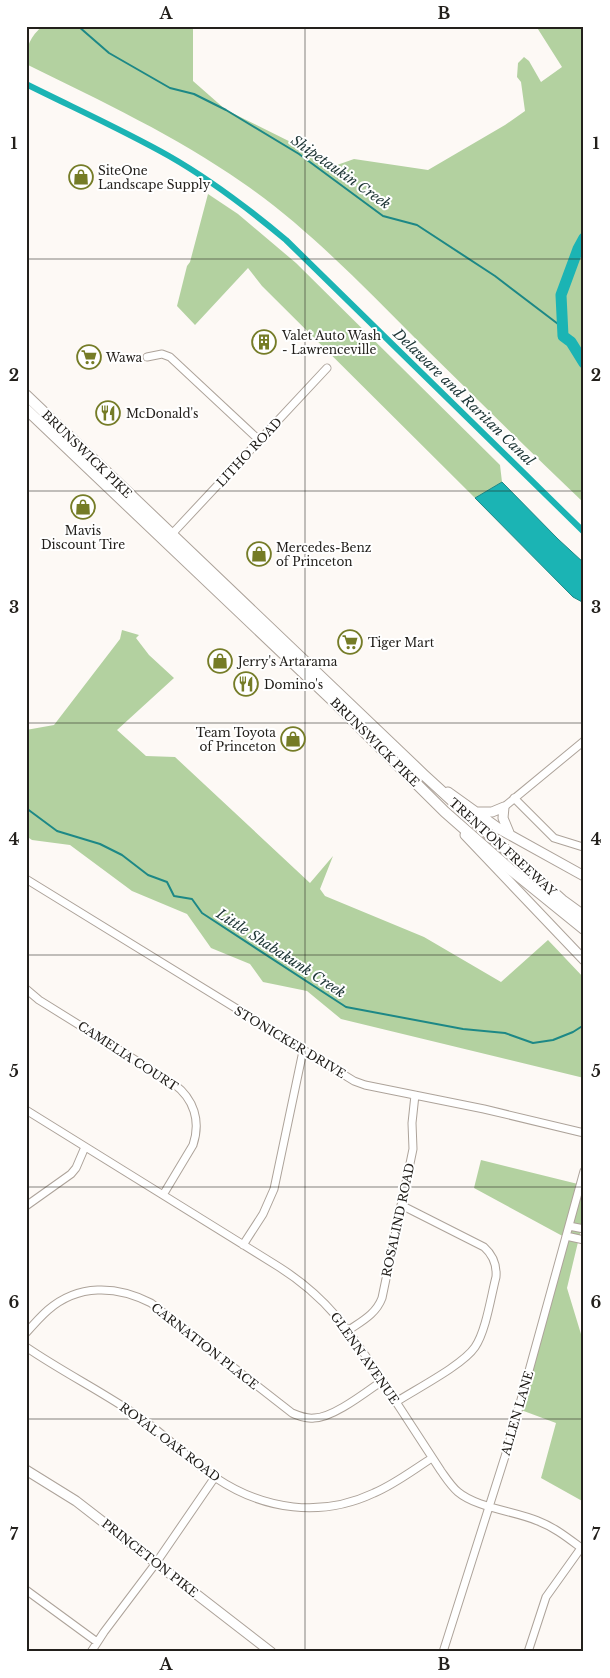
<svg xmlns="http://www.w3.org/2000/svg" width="610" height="1678" viewBox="0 0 610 1678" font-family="'Libre Baskerville',serif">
<rect width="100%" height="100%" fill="#fdf9f5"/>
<path fill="#b3d1a0" d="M 43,26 L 193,26 L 193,81 L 226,110 L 337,165 L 354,159 L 428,170 L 505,125 L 525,111 L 521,82 L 517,77 L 518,63 L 524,57 L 529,61 L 541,82 L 562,67 L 536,26 L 584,26 L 584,503 C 528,450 474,396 419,342 C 363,286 308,228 243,183 C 176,136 101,101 28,65 L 26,63 C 26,47 30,36 43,26 Z
M 208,194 L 238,214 L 296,263 L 500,465 L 502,482 L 475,498 L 262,286 L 248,268 L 195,325 L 177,306 L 187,266 L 190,262 Z
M 122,630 L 139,635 L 136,638 L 149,655 L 174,678 L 117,730 L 146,756 L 175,757 L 310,883 L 333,856 L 320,889 L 325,896 L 424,937 L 501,982 L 548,940 L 584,978 L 584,1078 L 341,1019 L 307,991 L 263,982 L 250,964 L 211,948 L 187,914 L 132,891 L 70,845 L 32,840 L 26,836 L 26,730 L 54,725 L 120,639 Z
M 481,1160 L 582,1185 L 584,1179 L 584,1217 L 567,1288 L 584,1344 L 584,1502 L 541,1478 L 556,1423 L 521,1410 L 568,1239 L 474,1188 Z"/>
<path fill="#1bb4b4" stroke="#1d8886" d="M 502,482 L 558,539 L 584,563 L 584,603 L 573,597 L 475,498 Z"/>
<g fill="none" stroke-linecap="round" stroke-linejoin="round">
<path stroke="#1d8886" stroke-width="2" d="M 78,26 L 109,53 L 170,88 L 194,94 L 226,110 L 299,154 L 383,216 L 417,225 L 495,276 L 562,327
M 26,808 L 57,831 L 100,844 L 122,855 L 148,875 L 167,882 L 174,896 L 192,899 L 202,913 L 346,1007 L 463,1029 L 505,1033 L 533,1043 L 553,1040 L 573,1032 L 584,1025"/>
<path stroke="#1bb4b4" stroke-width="6" d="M 26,84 C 74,108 123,130 169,156 C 211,180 249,209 286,240 L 584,532"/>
<path stroke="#1bb4b4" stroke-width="11" d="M 584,238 L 578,249 L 561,295 L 563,336 L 571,342 L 584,363"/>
<g stroke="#ada39a" stroke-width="9">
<path id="minor" d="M 147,357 L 162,354 L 170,357 L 259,440
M 171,535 L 327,368
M 514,798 L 554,838 L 583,847
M 504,807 L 584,741
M 26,879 L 354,1081 L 365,1085 L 484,1109 L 584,1133
M 26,989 L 39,1000 L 174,1084 C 194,1099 201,1121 193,1145 L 163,1195
M 26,1110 L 279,1267 C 331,1300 352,1335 385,1385 C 403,1413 422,1442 441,1471 C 446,1478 451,1486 458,1492 C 477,1508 515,1511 538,1521 C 556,1528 569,1539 584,1550
M 26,1206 L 71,1174 L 76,1168 L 85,1147
M 569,1226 L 584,1229
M 566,1236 L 584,1240
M 243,1245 L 263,1214 L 274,1189 L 303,1051
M 349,1330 C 362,1321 376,1314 382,1298 L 413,1149 L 412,1123 L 415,1095
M 26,1333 C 33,1325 40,1317 48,1310 C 78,1284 116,1285 151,1303 L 292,1413 C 299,1416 306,1419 314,1418 C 333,1418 366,1392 382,1381
M 26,1347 C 64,1373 105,1393 142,1419 C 168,1437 190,1461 216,1478 C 264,1510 321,1518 374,1493 C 395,1484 413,1470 432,1458
M 396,1402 C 416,1389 463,1365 475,1347 C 486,1331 491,1296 496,1277 C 497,1264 493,1255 484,1247 L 401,1205
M 26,1590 L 97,1642
M 91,1652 L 104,1632 L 156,1563 L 215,1477
M 443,1652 L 508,1447 L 584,1171
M 528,1652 L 546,1597 L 581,1548"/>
</g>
<g stroke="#ada39a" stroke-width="11">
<path id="major" d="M 448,792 L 501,830 L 584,876
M 477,812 L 492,812 L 504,807 L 503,818 L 510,835
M 465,835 L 584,960
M 26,1470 L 76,1501 L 271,1652"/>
</g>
<g stroke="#ada39a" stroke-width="12">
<path id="highway" d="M 26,395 L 424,775 L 495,840 L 562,900 L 584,916
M 26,409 L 334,702 L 445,812 L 511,870 L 584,929"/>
</g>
<use href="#minor" stroke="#fff" stroke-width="7"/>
<use href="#major" stroke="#fff" stroke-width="9"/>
<use href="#highway" stroke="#fff" stroke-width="10"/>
</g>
<path fill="none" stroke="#23201c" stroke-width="1" stroke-opacity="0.55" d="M 305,26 L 305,1652M 26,259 L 584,259M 26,491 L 584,491M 26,723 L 584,723M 26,955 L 584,955M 26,1187 L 584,1187M 26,1419 L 584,1419"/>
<defs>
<g id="shop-ring" transform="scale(1.25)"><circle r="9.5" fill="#fff" stroke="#757c27" stroke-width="1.5"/><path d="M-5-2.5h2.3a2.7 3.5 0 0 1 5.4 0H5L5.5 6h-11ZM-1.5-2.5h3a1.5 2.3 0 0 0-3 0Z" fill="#757c27"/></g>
<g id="building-ring" transform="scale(1.25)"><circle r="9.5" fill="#fff" stroke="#757c27" stroke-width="1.5"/><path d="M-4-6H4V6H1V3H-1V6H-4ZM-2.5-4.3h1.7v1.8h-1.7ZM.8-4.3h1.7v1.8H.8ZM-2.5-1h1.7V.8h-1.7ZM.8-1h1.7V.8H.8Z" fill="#757c27"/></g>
<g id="supermarket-ring" transform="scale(1.25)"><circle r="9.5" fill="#fff" stroke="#757c27" stroke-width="1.5"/><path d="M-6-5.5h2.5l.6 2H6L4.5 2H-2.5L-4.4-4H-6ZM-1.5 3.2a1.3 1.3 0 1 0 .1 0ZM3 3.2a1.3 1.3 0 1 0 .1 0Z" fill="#757c27"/></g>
<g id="restaurant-ring" transform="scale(1.25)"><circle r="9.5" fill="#fff" stroke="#757c27" stroke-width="1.5"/><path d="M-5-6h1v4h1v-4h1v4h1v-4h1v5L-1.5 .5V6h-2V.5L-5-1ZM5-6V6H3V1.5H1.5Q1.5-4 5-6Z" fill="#757c27"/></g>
</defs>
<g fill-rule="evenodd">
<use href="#shop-ring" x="81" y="177"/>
<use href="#building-ring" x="264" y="342"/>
<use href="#supermarket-ring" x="89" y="357"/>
<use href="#restaurant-ring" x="108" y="413"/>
<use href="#shop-ring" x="83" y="507"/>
<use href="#shop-ring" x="259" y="554"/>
<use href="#supermarket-ring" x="350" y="642"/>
<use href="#shop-ring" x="220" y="661"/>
<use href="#restaurant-ring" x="246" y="684"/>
<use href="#shop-ring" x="293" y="739"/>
</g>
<g text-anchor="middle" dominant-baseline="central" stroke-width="4" stroke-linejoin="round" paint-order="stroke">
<g font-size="12" fill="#23201c" stroke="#fff" text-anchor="start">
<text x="98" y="170">SiteOne<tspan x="98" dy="14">Landscape Supply</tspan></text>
<text x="282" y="335">Valet Auto Wash<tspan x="282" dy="14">- Lawrenceville</tspan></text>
<text x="106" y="357">Wawa</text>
<text x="126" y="413">McDonald's</text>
<text x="83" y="530" text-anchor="middle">Mavis<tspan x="83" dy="14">Discount Tire</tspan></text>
<text x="276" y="547">Mercedes-Benz<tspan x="276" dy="14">of Princeton</tspan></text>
<text x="368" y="642">Tiger Mart</text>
<text x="238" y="661">Jerry's Artarama</text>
<text x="264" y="684">Domino's</text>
<text x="276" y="732" text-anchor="end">Team Toyota<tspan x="276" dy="14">of Princeton</tspan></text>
</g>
<g font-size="12" fill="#23201c" stroke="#fff">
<text transform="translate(249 452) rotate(-47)">LITHO ROAD</text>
<text transform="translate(87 454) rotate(44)">BRUNSWICK PIKE</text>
<text transform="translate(375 742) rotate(45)">BRUNSWICK PIKE</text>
<text transform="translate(503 847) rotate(42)">TRENTON FREEWAY</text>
<text transform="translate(290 1042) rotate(31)">STONICKER DRIVE</text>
<text transform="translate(128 1056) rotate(33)">CAMELIA COURT</text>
<text transform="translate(398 1220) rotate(-78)">ROSALIND ROAD</text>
<text transform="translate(205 1346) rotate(38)">CARNATION PLACE</text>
<text transform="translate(365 1358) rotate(55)">GLENN AVENUE</text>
<text transform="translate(517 1413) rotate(-74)">ALLEN LANE</text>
<text transform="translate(170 1442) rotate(37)">ROYAL OAK ROAD</text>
<text transform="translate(150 1558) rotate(38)">PRINCETON PIKE</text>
</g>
<g font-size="14" font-style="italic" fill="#213838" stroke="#fff">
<text transform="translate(341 172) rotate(35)">Shipetaukin Creek</text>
<text transform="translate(464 397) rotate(44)">Delaware and Raritan Canal</text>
<text transform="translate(281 953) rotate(33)">Little Shabakunk Creek</text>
</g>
</g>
<rect width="610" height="1678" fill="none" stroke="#ffffff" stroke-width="55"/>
<rect x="28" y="28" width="554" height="1622" fill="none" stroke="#23201c" stroke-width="2"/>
<g font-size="16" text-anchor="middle" font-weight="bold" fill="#23201c">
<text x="166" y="19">A</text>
<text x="444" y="19">B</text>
<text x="14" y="149">1</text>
<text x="596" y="149">1</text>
<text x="14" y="381">2</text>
<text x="596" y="381">2</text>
<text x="14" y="613">3</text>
<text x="596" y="613">3</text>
<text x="14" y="845">4</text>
<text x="596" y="845">4</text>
<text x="14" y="1077">5</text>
<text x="596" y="1077">5</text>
<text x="14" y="1308">6</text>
<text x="596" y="1308">6</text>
<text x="14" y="1540">7</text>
<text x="596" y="1540">7</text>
<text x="166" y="1670">A</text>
<text x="444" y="1670">B</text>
</g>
</svg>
